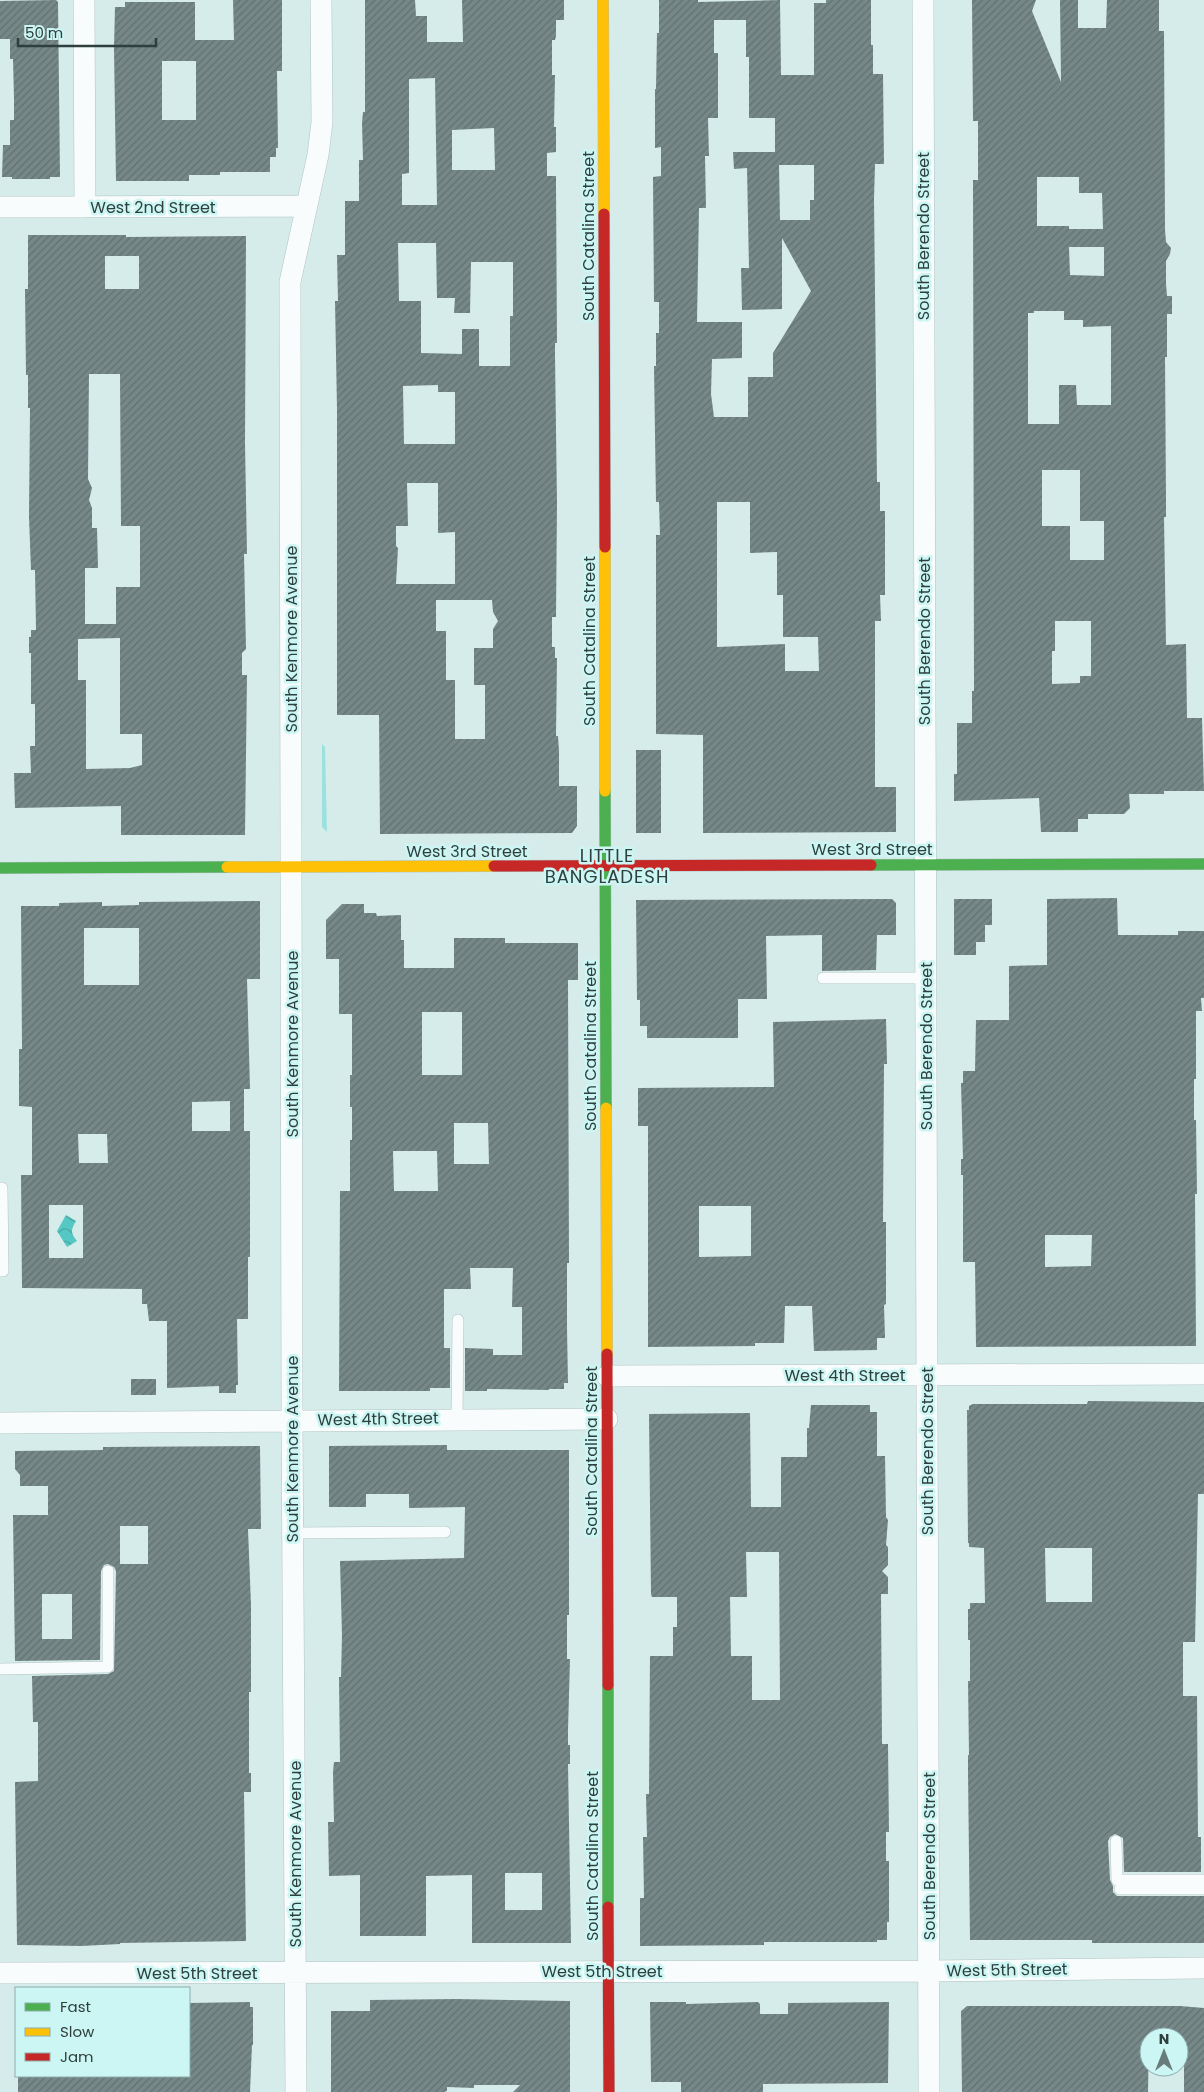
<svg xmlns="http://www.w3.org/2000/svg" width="1204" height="2092" viewBox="0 0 1204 2092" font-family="Poppins,sans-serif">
<defs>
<pattern id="water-waves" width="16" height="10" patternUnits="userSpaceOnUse" patternTransform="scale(1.25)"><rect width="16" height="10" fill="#56c8c4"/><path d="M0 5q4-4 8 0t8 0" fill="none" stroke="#48a4a1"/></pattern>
<pattern id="building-hatch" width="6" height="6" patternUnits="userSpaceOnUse" patternTransform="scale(1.25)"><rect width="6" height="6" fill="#788"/><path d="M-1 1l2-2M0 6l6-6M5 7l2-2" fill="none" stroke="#627171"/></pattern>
</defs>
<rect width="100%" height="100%" fill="#d5eceb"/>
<path fill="#9ce1de" d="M 322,744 L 325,747 L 327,832 L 322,827 Z"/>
<path fill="url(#water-waves)" d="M 66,1215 L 76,1221 C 71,1230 70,1232 77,1241 L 67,1247 L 57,1231 Z"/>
<path fill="url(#building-hatch)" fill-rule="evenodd" d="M 56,0 L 58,2 L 60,177 L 50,177 L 50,179 L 12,179 L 12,177 L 2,177 L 3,145 L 10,145 L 10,120 L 14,120 L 14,98 L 13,59 L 10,59 L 10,39 L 0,39 L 0,1 Z
M 233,0 L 282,0 L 282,71 L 277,71 L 278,148 L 276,148 L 276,157 L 270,157 L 270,172 L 220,172 L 220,175 L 189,175 L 189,181 L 116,181 L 114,48 L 115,7 L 125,7 L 125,2 L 195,2 L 195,40 L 234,40 ZM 162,61 L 196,61 L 196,120 L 162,120 Z
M 365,0 L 415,0 L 416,16 L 427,16 L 427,42 L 463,42 L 462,0 L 564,0 L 564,20 L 556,20 L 556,36 L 555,40 L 552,40 L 552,75 L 555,75 L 554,127 L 556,127 L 556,152 L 547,153 L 547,176 L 556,176 L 556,186 L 557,343 L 555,343 L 555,356 L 557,503 L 556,617 L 552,617 L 552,647 L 555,647 L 555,658 L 557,658 L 556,736 L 558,736 L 559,751 L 559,786 L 577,786 L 577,826 L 572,833 L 380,834 L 379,715 L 337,715 L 337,409 L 335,301 L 338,301 L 337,255 L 345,255 L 345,201 L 359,201 L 359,160 L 363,160 L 362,123 L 363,112 L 365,112 ZM 435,78 L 437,205 L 402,205 L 402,174 L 409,173 L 409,79 ZM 494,128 L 495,170 L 452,170 L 452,130 ZM 398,243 L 436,243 L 437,298 L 455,298 L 454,313 L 470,313 L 471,262 L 513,262 L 513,316 L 510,316 L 510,366 L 479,366 L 479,329 L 462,329 L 462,354 L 421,353 L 421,301 L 399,301 ZM 438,385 L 438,392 L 455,392 L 455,444 L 404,444 L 403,386 ZM 407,483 L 438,483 L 438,533 L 455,532 L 455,584 L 396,584 L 398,548 L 396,546 L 396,526 L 408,526 ZM 436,600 L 492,600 L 493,612 L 498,621 L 493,629 L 493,648 L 474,648 L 474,685 L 485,685 L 485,739 L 455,739 L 455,680 L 446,680 L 446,631 L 436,631 Z
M 659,0 L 698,0 L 698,2 L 780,0 L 781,75 L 814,75 L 814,3 L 826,3 L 826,0 L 871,0 L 871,45 L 873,45 L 873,74 L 883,74 L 884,164 L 875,164 L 874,199 L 877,482 L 880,482 L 880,511 L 885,511 L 885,595 L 880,595 L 881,621 L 875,621 L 875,787 L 896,787 L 896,832 L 703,833 L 703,735 L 656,734 L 656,535 L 660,535 L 659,502 L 656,502 L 654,366 L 656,366 L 656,333 L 659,333 L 659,302 L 654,302 L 653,177 L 661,176 L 661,147 L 655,148 L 655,89 L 656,89 L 657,33 L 659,33 ZM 714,20 L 746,20 L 746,57 L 749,57 L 749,118 L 775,118 L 775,152 L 733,152 L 734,169 L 747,168 L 749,268 L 741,268 L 742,310 L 782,309 L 782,238 L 811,291 L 773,353 L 773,377 L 748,377 L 748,417 L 714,417 L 711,394 L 712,359 L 742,358 L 742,322 L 697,322 L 699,208 L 706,208 L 705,156 L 709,156 L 708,118 L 718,118 L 718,53 L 714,53 ZM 779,165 L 814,165 L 814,200 L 810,200 L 810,220 L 780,220 ZM 717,502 L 750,502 L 750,553 L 777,552 L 777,595 L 783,595 L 783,637 L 818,637 L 819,671 L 785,671 L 785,644 L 717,647 Z
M 972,0 L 1036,0 L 1032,11 L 1061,82 L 1060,0 L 1078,0 L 1078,28 L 1106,28 L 1107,0 L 1159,0 L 1159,31 L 1164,31 L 1165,230 L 1166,242 L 1171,248 L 1170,254 L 1166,261 L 1166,284 L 1167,296 L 1172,296 L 1172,314 L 1167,314 L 1167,357 L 1165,357 L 1166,501 L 1166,517 L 1164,517 L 1166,645 L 1186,644 L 1187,718 L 1202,718 L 1204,791 L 1164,791 L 1164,794 L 1129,794 L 1130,808 L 1124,814 L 1088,814 L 1088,819 L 1078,819 L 1078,832 L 1041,832 L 1039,798 L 954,801 L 954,774 L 957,774 L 957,723 L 972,723 L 972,691 L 974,691 L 973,180 L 978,180 L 978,121 L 973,121 ZM 1037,177 L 1079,177 L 1079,193 L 1102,193 L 1103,229 L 1069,229 L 1069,226 L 1037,226 ZM 1069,247 L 1104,247 L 1104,276 L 1070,275 ZM 1034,311 L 1064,311 L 1064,320 L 1083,320 L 1083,327 L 1111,326 L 1111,405 L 1077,405 L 1076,385 L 1059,385 L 1059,424 L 1028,424 L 1028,313 L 1034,313 ZM 1042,470 L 1080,470 L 1080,521 L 1104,521 L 1104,560 L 1070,560 L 1070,526 L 1042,526 ZM 1055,621 L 1091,621 L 1091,676 L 1080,676 L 1080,683 L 1052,684 L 1052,651 L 1055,651 Z
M 28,235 L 126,235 L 126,237 L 246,236 L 245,443 L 247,554 L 244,554 L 246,649 L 242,653 L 242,675 L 247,675 L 245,835 L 121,835 L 121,806 L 15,808 L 14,773 L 31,773 L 30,746 L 35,746 L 35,704 L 31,704 L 31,653 L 29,653 L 29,637 L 31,637 L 31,630 L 36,630 L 35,570 L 31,570 L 29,517 L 30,408 L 28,408 L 28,375 L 26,375 L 25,289 L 28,289 ZM 105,256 L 139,256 L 139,289 L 105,289 ZM 89,374 L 120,374 L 121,526 L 140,526 L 140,587 L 116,587 L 116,624 L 85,624 L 85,568 L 98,568 L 97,528 L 92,528 L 92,508 L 89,500 L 92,488 L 88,479 ZM 120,638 L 120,734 L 142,734 L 142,765 L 130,768 L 86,769 L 86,680 L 78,680 L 78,639 Z
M 636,750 L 661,750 L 661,833 L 636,833 Z
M 1117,898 L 1118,935 L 1178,935 L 1178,931 L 1204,931 L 1204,998 L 1201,998 L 1202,1011 L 1196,1011 L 1196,1079 L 1194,1079 L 1194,1120 L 1196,1120 L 1197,1194 L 1195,1194 L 1196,1346 L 976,1347 L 975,1262 L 963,1262 L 963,1175 L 961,1175 L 961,1159 L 963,1159 L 961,1083 L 963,1083 L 963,1071 L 975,1071 L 976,1020 L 1009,1020 L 1009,966 L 1047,965 L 1047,899 ZM 1045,1235 L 1092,1235 L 1091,1266 L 1045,1267 Z
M 892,899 L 896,903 L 896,935 L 877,935 L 876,970 L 822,971 L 822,935 L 766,936 L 767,999 L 738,999 L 738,1038 L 647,1038 L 647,1026 L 640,1026 L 640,1000 L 637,1000 L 636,900 Z
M 954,899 L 992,899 L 992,925 L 985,925 L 985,942 L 976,942 L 976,955 L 954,955 Z
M 260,901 L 260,979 L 247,979 L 250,1089 L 244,1089 L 244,1131 L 250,1131 L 250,1257 L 248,1257 L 248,1319 L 237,1319 L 238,1385 L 236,1385 L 236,1393 L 219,1393 L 219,1386 L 167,1388 L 167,1321 L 149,1321 L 147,1304 L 142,1304 L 142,1289 L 22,1288 L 21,1175 L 32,1175 L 32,1107 L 19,1106 L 19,1049 L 22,1049 L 21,906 L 59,906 L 59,903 L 102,902 L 102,906 L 139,905 L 139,902 ZM 84,928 L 139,928 L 139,985 L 84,985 ZM 230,1101 L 230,1131 L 192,1131 L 192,1102 ZM 78,1134 L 107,1134 L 108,1163 L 79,1163 ZM 49,1205 L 83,1205 L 83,1258 L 49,1258 Z
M 342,904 L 364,904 L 364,913 L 376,913 L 377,916 L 401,915 L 401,940 L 404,940 L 404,968 L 454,968 L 454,938 L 505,938 L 505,943 L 578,943 L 578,980 L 568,980 L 569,1263 L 567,1263 L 567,1328 L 568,1383 L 564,1383 L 564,1389 L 549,1389 L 549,1390 L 487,1389 L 487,1391 L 465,1391 L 465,1348 L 493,1349 L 493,1355 L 522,1355 L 522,1307 L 512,1307 L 513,1268 L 470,1268 L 471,1289 L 444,1289 L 444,1348 L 450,1348 L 450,1388 L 430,1388 L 430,1391 L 339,1391 L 340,1191 L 350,1191 L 350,1140 L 352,1140 L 352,1107 L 350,1107 L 350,1075 L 352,1075 L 352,1014 L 339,1014 L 339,959 L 326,959 L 326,920 ZM 422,1012 L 462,1012 L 462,1075 L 422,1075 ZM 454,1123 L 488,1123 L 489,1164 L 454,1164 ZM 393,1151 L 437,1151 L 438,1191 L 394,1191 Z
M 886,1019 L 887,1064 L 884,1064 L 883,1222 L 886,1222 L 886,1304 L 884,1305 L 885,1338 L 877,1338 L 877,1350 L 814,1351 L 812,1306 L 785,1306 L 784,1343 L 755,1343 L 755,1346 L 648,1347 L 648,1126 L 638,1126 L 638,1088 L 774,1087 L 773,1022 ZM 699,1206 L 751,1206 L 751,1256 L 699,1257 Z
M 131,1379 L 156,1379 L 156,1395 L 131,1395 Z
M 1088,1401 L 1204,1402 L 1204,1494 L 1198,1494 L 1195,1642 L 1183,1642 L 1183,1696 L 1197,1696 L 1198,1837 L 1201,1837 L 1201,1872 L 1124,1872 L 1123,1838 L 1115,1834 L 1110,1837 L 1108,1841 L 1110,1880 L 1113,1886 L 1113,1892 L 1117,1896 L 1204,1896 L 1204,1943 L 1092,1943 L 1092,1940 L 970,1940 L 968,1772 L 968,1755 L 969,1755 L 968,1681 L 970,1681 L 970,1640 L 968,1640 L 968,1609 L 970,1609 L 970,1603 L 985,1603 L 984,1548 L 969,1547 L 969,1543 L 968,1543 L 967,1410 L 969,1410 L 969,1406 L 973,1404 L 1087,1404 ZM 1045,1548 L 1092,1548 L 1092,1602 L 1046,1602 Z
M 811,1405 L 870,1405 L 870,1412 L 877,1412 L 877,1456 L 885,1456 L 886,1517 L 888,1520 L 886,1545 L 888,1547 L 888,1565 L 882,1571 L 888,1577 L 888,1594 L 881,1594 L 882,1744 L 888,1744 L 889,1832 L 886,1832 L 886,1861 L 889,1861 L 889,1922 L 887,1922 L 887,1940 L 877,1940 L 877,1942 L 764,1942 L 764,1945 L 640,1946 L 640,1898 L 644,1898 L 643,1837 L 647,1837 L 646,1794 L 649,1794 L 650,1656 L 673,1656 L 673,1627 L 677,1627 L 677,1597 L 652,1597 L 651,1594 L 649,1414 L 750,1413 L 751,1507 L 781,1507 L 781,1457 L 807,1457 L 807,1428 L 809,1428 ZM 746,1552 L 779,1552 L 780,1700 L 752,1700 L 752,1656 L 731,1656 L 730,1597 L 747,1597 Z
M 447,1445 L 447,1450 L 569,1450 L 569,1615 L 567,1615 L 567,1659 L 570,1659 L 568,1730 L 568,1745 L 570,1745 L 570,1764 L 568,1764 L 571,1943 L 472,1943 L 472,1875 L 426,1876 L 426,1936 L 360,1936 L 360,1875 L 329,1876 L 328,1822 L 334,1822 L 333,1772 L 334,1762 L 340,1762 L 339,1677 L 341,1677 L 342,1635 L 340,1561 L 464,1558 L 465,1507 L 409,1508 L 409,1494 L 366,1494 L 366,1507 L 329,1507 L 329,1446 ZM 505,1873 L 542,1873 L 542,1910 L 505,1910 Z
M 260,1446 L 261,1529 L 248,1529 L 251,1605 L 251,1692 L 249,1692 L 249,1773 L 251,1773 L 251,1792 L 244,1792 L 246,1941 L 120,1943 L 120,1944 L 81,1946 L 17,1945 L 15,1782 L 38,1781 L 38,1722 L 33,1722 L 32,1676 L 108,1674 L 114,1671 L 116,1571 L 114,1567 L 108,1564 L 104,1565 L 101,1571 L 100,1660 L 15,1661 L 13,1515 L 48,1515 L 48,1486 L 20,1486 L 20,1475 L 15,1469 L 15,1451 L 103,1450 L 103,1447 ZM 120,1526 L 148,1526 L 148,1564 L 120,1564 ZM 42,1594 L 72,1594 L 72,1639 L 42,1639 Z
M 456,1999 L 570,2001 L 570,2092 L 513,2092 L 520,2085 L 474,2085 L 474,2088 L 447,2087 L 447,2091 L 444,2092 L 331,2092 L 331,2011 L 370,2011 L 370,2000 Z
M 250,2002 L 250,2007 L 253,2007 L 253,2045 L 252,2045 L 250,2092 L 18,2092 L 18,2076 L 189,2076 L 189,2003 Z
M 650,2002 L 686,2002 L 686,2004 L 758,2002 L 760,2004 L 760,2014 L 788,2014 L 788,2003 L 889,2002 L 888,2083 L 763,2084 L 763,2092 L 681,2092 L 681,2082 L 651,2082 Z
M 967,2006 L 1180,2006 L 1204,2008 L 1204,2092 L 1184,2092 L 1184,2057 L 1179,2057 L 1179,2037 L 1149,2037 L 1148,2092 L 962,2092 L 961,2011 Z"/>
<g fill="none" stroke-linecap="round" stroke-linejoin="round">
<g stroke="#b0c2c1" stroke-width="12">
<path id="lane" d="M 823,978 L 927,978
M 0,1188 L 2,1188 L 3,1271 L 0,1271
M 457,1419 L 458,1320
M 293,1533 L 445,1532
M 0,1669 L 108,1667 L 108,1571
M 1116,1841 L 1117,1880 L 1204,1880
M 1120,1889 L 1204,1889"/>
</g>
<g stroke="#b0c2c1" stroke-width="22">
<path id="street" d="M 84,0 L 85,207
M 923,0 L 929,2092
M 0,207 L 306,206
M 607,1376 L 1204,1374
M 0,1423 L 607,1419
M 0,1973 L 930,1971 L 1204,1968
M 296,2092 L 292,1420 L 290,282 L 318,155 L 322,122 L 321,0"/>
</g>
<g stroke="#b0c2c1" stroke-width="12">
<path id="fast" d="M 605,791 L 606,1108
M 871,865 L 1204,864
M 0,868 L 227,867
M 608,1685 L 608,1907"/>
</g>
<g stroke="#b0c2c1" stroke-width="12">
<path id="slow" d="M 603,0 L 604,214
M 605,547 L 605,791
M 227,867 L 494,866
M 606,1108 L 607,1354"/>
</g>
<g stroke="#b0c2c1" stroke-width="12">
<path id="jam" d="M 604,214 L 605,547
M 494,866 L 871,865
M 607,1354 L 608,1685
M 608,1907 L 609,2092"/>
</g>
<use href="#lane" stroke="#f9fcfc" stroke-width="11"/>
<use href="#street" stroke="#f9fcfc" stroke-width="21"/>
<use href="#fast" stroke="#4caf50" stroke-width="11"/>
<use href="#slow" stroke="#ffc107" stroke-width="11"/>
<use href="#jam" stroke="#c62828" stroke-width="11"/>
</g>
<g text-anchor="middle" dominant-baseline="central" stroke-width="5" stroke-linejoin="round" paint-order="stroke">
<g font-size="16" fill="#2e3f3e" stroke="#cbf6f3">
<text x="153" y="207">West 2nd Street</text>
<text transform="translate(588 236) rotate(-90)">South Catalina Street</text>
<text transform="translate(923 236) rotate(-90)">South Berendo Street</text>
<text transform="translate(291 639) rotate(-90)">South Kenmore Avenue</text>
<text transform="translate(589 641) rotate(-90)">South Catalina Street</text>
<text transform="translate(924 641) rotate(-90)">South Berendo Street</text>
<text x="872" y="849">West 3rd Street</text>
<text x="467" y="851">West 3rd Street</text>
<text transform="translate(292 1044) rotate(-90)">South Kenmore Avenue</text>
<text transform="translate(590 1046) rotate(-90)">South Catalina Street</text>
<text transform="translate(926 1046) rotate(-90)">South Berendo Street</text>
<text x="845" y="1375">West 4th Street</text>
<text transform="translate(378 1419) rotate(-1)">West 4th Street</text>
<text transform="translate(292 1449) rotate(-90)">South Kenmore Avenue</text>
<text transform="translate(591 1451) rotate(-90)">South Catalina Street</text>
<text transform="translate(927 1451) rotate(-90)">South Berendo Street</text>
<text transform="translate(295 1854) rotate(-90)">South Kenmore Avenue</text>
<text transform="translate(592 1856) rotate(-90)">South Catalina Street</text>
<text transform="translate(929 1856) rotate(-90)">South Berendo Street</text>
<text transform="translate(1007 1970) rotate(-1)">West 5th Street</text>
<text x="602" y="1971">West 5th Street</text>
<text x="197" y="1973">West 5th Street</text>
</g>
<g font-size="18" letter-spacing="1" fill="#2e3f3e" stroke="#cbf6f3">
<text x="607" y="855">LITTLE<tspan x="607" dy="21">BANGLADESH</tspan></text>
</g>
</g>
<rect x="15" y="1987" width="175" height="90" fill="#cbf6f3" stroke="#8cadab"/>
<rect x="25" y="2003" width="25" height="8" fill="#4caf50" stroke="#8cadab"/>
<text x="60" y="2012" font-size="15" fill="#2e3f3e">Fast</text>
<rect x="25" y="2028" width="25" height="8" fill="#ffc107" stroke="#8cadab"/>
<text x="60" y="2037" font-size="15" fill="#2e3f3e">Slow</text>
<rect x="25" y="2053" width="25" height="8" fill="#c62828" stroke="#8cadab"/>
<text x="60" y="2062" font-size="15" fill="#2e3f3e">Jam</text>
<g transform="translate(1164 2052)"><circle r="24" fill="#cbf6f3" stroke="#8cadab"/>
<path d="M0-4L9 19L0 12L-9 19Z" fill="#687c7b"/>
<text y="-8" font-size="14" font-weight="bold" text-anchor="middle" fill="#2e3f3e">N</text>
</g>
<path d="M18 38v8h138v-8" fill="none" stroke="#2e3f3e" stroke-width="2.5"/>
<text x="25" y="38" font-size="15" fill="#2e3f3e" stroke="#cbf6f3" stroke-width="4" paint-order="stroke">50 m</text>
</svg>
